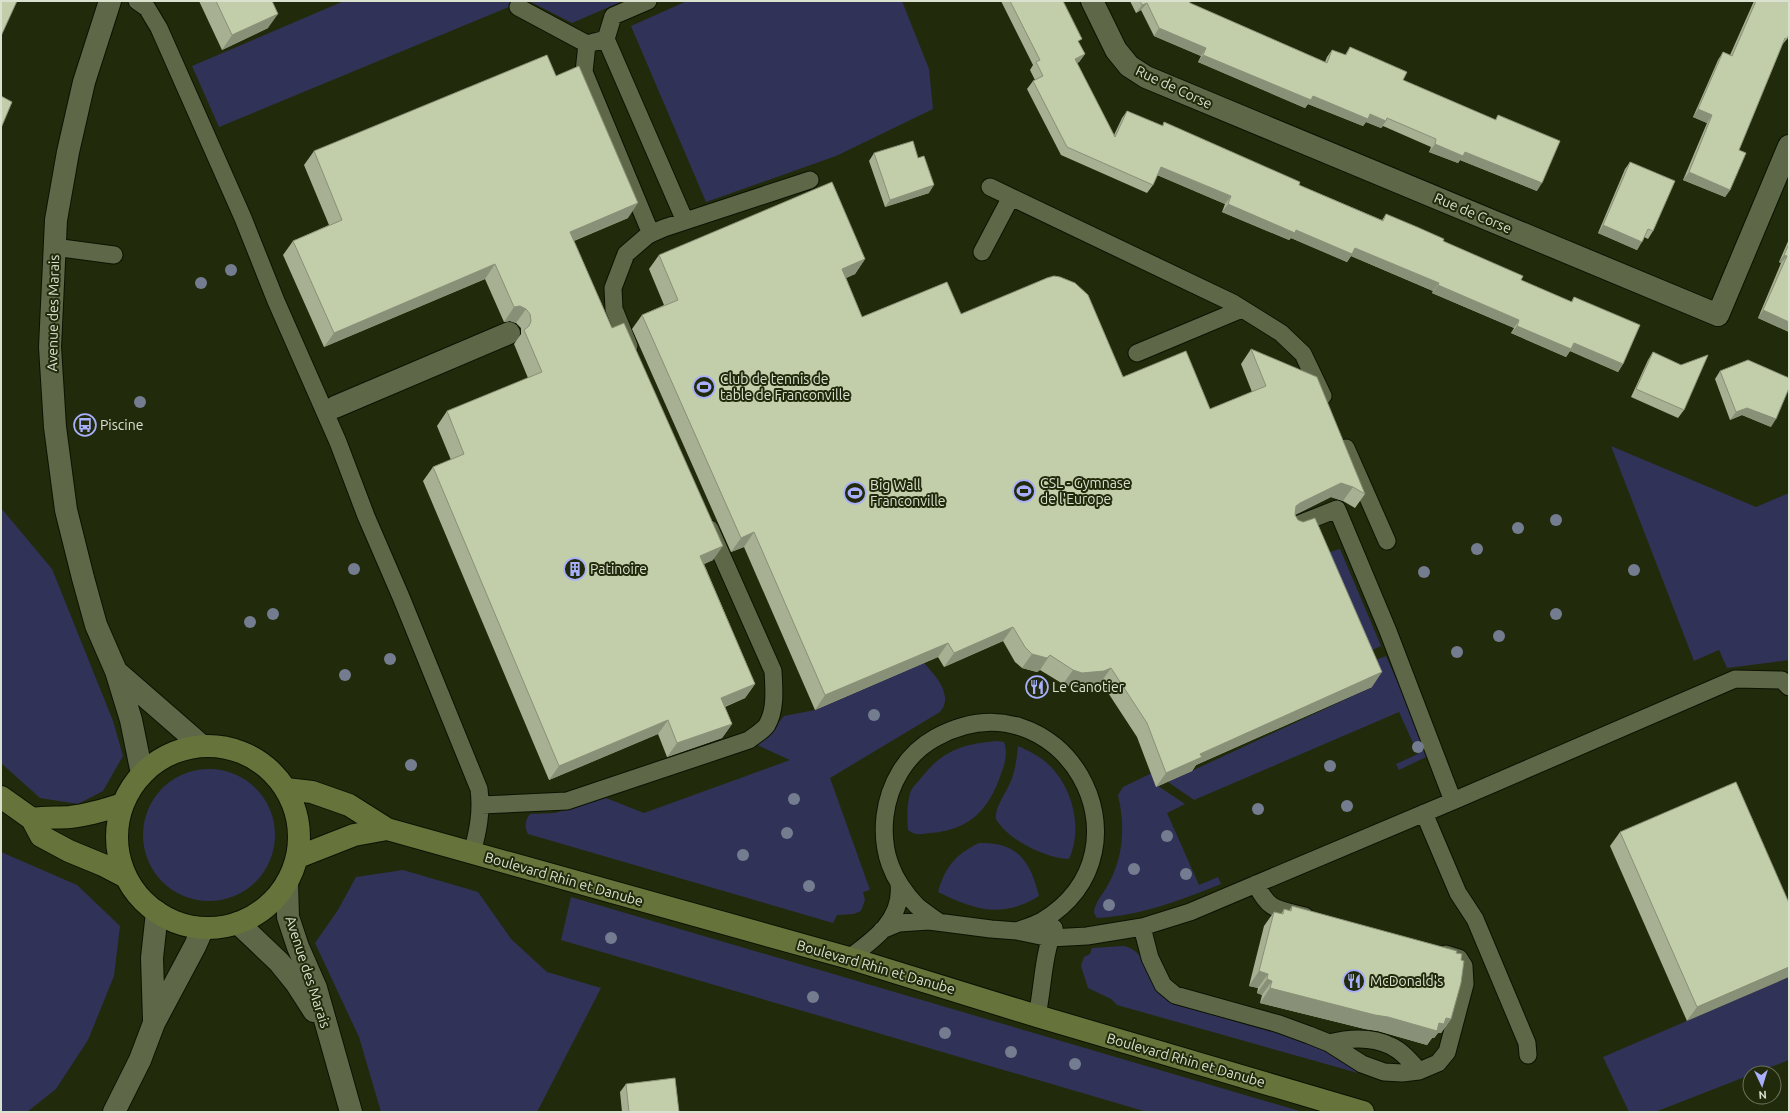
<svg xmlns="http://www.w3.org/2000/svg" width="1790" height="1113" viewBox="0 0 1790 1113" font-family="Ubuntu,sans-serif">
<rect width="100%" height="100%" fill="#222a0c"/>
<path fill="#303357" d="M 344,1 L 523,1 L 219,127 L 192,66 Z
M 529,1 L 623,1 L 572,23 Z
M 687,1 L 902,1 L 929,69 L 933,109 L 836,156 L 706,202 L 631,26 Z
M 1611,446 L 1756,507 L 1789,493 L 1789,660 L 1727,668 L 1719,650 L 1694,661 Z
M 1,508 L 52,569 L 113,721 L 123,756 L 103,791 L 78,804 L 40,798 L 1,763 Z
M 1340,549 L 1381,646 L 1359,656 L 1316,556 Z
M 1386,656 L 1430,755 L 1399,770 L 1396,764 L 1418,754 L 1399,712 L 1194,800 L 1168,782 L 1372,687 L 1363,665 Z
M 924,663 C 936,676 954,696 940,712 L 830,778 L 870,890 L 863,892 L 865,900 L 861,911 L 854,914 L 837,915 L 833,923 L 528,834 C 524,827 525,820 530,814 L 555,813 L 606,798 L 644,813 L 790,760 L 753,743 L 772,731 L 784,716 L 815,710 Z
M 997,741 L 1004,742 C 1008,753 1005,764 1001,774 C 989,810 969,830 931,833 C 922,834 915,836 908,830 C 907,818 907,805 910,793 C 912,787 918,782 921,778 C 943,750 963,744 997,741 Z
M 1018,746 C 1029,751 1040,756 1049,765 C 1073,788 1083,829 1069,859 C 1045,858 1008,840 996,819 C 994,807 1010,788 1013,775 C 1016,766 1017,756 1018,746 Z
M143 835a66 66 0 1 1 132 0a66 66 0 1 1-132 0Z
M 1152,773 L 1156,787 L 1158,786 L 1185,804 L 1167,813 L 1199,885 L 1218,877 L 1221,884 C 1181,900 1140,916 1097,918 L 1094,913 C 1094,903 1104,893 1109,883 C 1124,855 1125,825 1118,795 L 1123,787 Z
M 979,843 C 1018,842 1030,861 1039,896 C 1002,919 975,910 938,892 C 945,867 956,854 979,843 Z
M 1,852 L 77,885 L 120,926 L 114,976 L 88,1040 L 56,1089 L 27,1112 L 1,1112 Z
M 403,870 L 478,892 L 511,939 L 547,972 L 601,988 L 537,1112 L 381,1112 L 359,1037 L 315,943 L 338,910 L 356,877 Z
M 571,897 L 1303,1112 L 1147,1112 L 561,940 Z
M 1124,946 C 1143,950 1147,971 1155,986 L 1315,1044 L 1348,1064 L 1358,1073 L 1117,1005 L 1111,999 L 1088,988 L 1081,966 L 1084,957 L 1090,954 L 1092,948 Z
M 1789,977 L 1789,1060 L 1755,1073 L 1750,1073 L 1750,1075 L 1655,1112 L 1629,1112 L 1603,1057 Z"/>
<g fill="none" stroke-linecap="round" stroke-linejoin="round">
<g stroke="#0c1200" stroke-width="19">
<path id="service" d="M 137,1 L 147,8 L 159,28 L 243,218 L 276,301 L 338,442 L 366,516 L 401,597 L 479,789 C 482,812 478,831 472,853
M 518,7 L 587,44 L 606,39 L 685,221
M 606,39 L 613,16 L 648,1
M 587,44 L 584,72 L 651,234
M 990,187 L 1233,303 L 1281,333 L 1303,354 L 1323,396
M 54,247 L 114,255
M 982,252 L 1011,197
M 629,346 L 614,309 L 613,288 L 626,254 L 648,235 L 664,228 L 810,180
M 1137,353 L 1242,309
M 1346,448 L 1387,541
M 1453,801 L 1735,679 L 1782,680 L 1789,687
M 481,805 L 567,801 L 749,740 C 755,735 763,731 767,725 C 776,710 774,688 773,671 L 710,529
M 1424,813 L 1458,893 L 1475,919 L 1527,1043 L 1528,1055
M 1256,884 C 1269,911 1277,909 1305,916
M 939,922 C 932,917 924,912 917,906 C 892,880 881,852 885,816 C 889,784 906,754 935,738 C 1060,669 1162,848 1042,921 C 1034,925 1025,928 1017,931
M 1142,927 L 1150,958 L 1163,985 L 1175,995 L 1279,1024 L 1309,1035 L 1329,1043 L 1362,1064 L 1384,1072 L 1402,1073 L 1419,1071 L 1438,1063 L 1447,1052 L 1465,984 L 1464,966 L 1459,958 L 1446,954
M 882,930 L 899,923 L 929,921 L 991,929 L 1017,931 L 1050,938 L 1087,936 L 1142,927 L 1190,912 L 1453,801 L 1388,631 L 1337,509 L 1294,526
M 849,958 C 875,939 903,919 899,884
M 1037,1016 C 1043,986 1043,956 1054,928
M 1329,1043 C 1349,1038 1371,1036 1391,1046 C 1402,1051 1411,1062 1419,1071"/>
</g>
<g stroke="#0c1200" stroke-width="24">
<path id="pedestrian" d="M 335,407 L 509,333"/>
</g>
<g stroke="#0c1200" stroke-width="24">
<path id="minor" d="M 1092,1 L 1116,50 L 1129,66 L 1146,77 L 1718,315 L 1789,146
M 154,1020 L 152,958 L 157,912
M 114,1112 L 140,1060 L 154,1023 L 195,946 L 203,928"/>
</g>
<g stroke="#0c1200" stroke-width="24">
<path id="tertiary" d="M 110,1 L 84,82 L 68,152 L 56,220 L 50,347 L 55,427 L 66,510 L 83,578 L 96,625 L 116,671 L 131,720 L 142,774
M 117,672 L 202,746
M 287,882 L 288,917 L 298,947 L 316,988 L 351,1112
M 238,923 L 279,962 L 296,983 L 314,1011"/>
</g>
<g stroke="#0c1200" stroke-width="24">
<path id="secondary" d="M117 837a91 91 0 1 1 182 0a91 91 0 1 1-182 0Z
M 286,789 L 312,792 L 349,805 L 387,829 L 849,958 L 1037,1016 L 1363,1112
M 1,797 L 32,819 L 41,836 L 69,851 L 103,865 L 126,877
M 32,819 C 46,817 57,818 70,817 C 89,815 105,810 123,804
M 298,857 L 354,835 L 387,829"/>
</g>
<use href="#service" stroke="#5e6748" stroke-width="17"/>
<use href="#pedestrian" stroke="#5e6748" stroke-width="22"/>
<use href="#minor" stroke="#5e6748" stroke-width="22"/>
<use href="#tertiary" stroke="#5e6748" stroke-width="22"/>
<use href="#secondary" stroke="#66743b" stroke-width="22"/>
</g>
<g fill="#747c8f">
<circle cx="231" cy="270" r="6"/>
<circle cx="201" cy="283" r="6"/>
<circle cx="140" cy="402" r="6"/>
<circle cx="1556" cy="520" r="6"/>
<circle cx="1518" cy="528" r="6"/>
<circle cx="1477" cy="549" r="6"/>
<circle cx="354" cy="569" r="6"/>
<circle cx="1634" cy="570" r="6"/>
<circle cx="1424" cy="572" r="6"/>
<circle cx="273" cy="614" r="6"/>
<circle cx="1556" cy="614" r="6"/>
<circle cx="250" cy="622" r="6"/>
<circle cx="1499" cy="636" r="6"/>
<circle cx="1457" cy="652" r="6"/>
<circle cx="390" cy="659" r="6"/>
<circle cx="345" cy="675" r="6"/>
<circle cx="874" cy="715" r="6"/>
<circle cx="1418" cy="747" r="6"/>
<circle cx="411" cy="765" r="6"/>
<circle cx="1330" cy="766" r="6"/>
<circle cx="794" cy="799" r="6"/>
<circle cx="1347" cy="806" r="6"/>
<circle cx="1258" cy="809" r="6"/>
<circle cx="787" cy="833" r="6"/>
<circle cx="1167" cy="836" r="6"/>
<circle cx="743" cy="855" r="6"/>
<circle cx="1134" cy="869" r="6"/>
<circle cx="1186" cy="874" r="6"/>
<circle cx="809" cy="886" r="6"/>
<circle cx="1109" cy="905" r="6"/>
<circle cx="611" cy="938" r="6"/>
<circle cx="813" cy="997" r="6"/>
<circle cx="945" cy="1033" r="6"/>
<circle cx="1011" cy="1052" r="6"/>
<circle cx="1075" cy="1064" r="6"/>
</g>
<path fill="#a7b092" d="M 199,1 L 272,1 L 268,28 L 222,50 Z
M 1001,1 L 1063,1 L 1079,43 L 1085,54 L 1079,62 L 1077,63 L 1114,135 L 1122,118 L 1127,111 L 1162,126 L 1164,122 L 1299,185 L 1382,220 L 1386,214 L 1443,241 L 1521,280 L 1571,302 L 1574,297 L 1623,364 L 1618,372 L 1570,351 L 1566,357 L 1511,333 L 1514,328 L 1432,293 L 1433,291 L 1351,256 L 1347,262 L 1291,238 L 1289,240 L 1222,212 L 1225,204 L 1157,175 L 1153,185 L 1147,193 L 1061,155 L 1027,89 L 1033,81 L 1035,80 L 1030,70 L 1033,65 Z
M 1130,1 L 1189,1 L 1190,3 L 1325,62 L 1327,57 L 1332,50 L 1345,55 L 1350,47 L 1403,80 L 1495,120 L 1498,115 L 1537,191 L 1460,160 L 1458,163 L 1429,152 L 1431,147 L 1383,126 L 1381,128 L 1366,122 L 1363,126 L 1308,104 L 1305,108 L 1198,62 L 1201,56 L 1154,36 L 1141,10 L 1136,13 Z
M 1754,1 L 1789,1 L 1787,39 L 1782,45 L 1739,150 L 1730,190 L 1725,197 L 1683,180 L 1707,123 L 1693,117 L 1718,60 L 1723,52 L 1730,55 Z
M 556,76 L 628,218 L 574,241 L 713,560 L 704,564 L 755,684 L 745,698 L 725,707 L 732,724 L 722,738 L 667,757 L 658,734 L 549,780 L 423,481 L 433,467 L 451,460 L 437,426 L 447,411 L 528,378 L 514,344 L 521,334 L 521,328 L 516,323 L 510,321 L 504,322 L 485,279 L 324,347 L 283,255 L 293,241 L 329,225 L 304,165 L 314,151 Z
M 874,153 L 929,193 L 885,207 L 869,161 Z
M 1630,162 L 1653,231 L 1648,239 L 1644,237 L 1637,250 L 1598,233 L 1625,169 Z
M 1789,239 L 1789,332 L 1758,318 L 1781,263 L 1779,262 Z
M 659,255 L 865,259 L 855,274 L 846,278 L 862,317 L 961,314 L 1123,377 L 1210,409 L 1252,392 L 1241,364 L 1251,349 L 1365,494 L 1355,508 L 1343,501 L 1331,497 L 1295,515 L 1372,687 L 1196,765 L 1192,771 L 1156,787 L 1137,737 L 1101,682 L 1094,686 L 1072,687 L 1063,684 L 1040,670 L 1037,672 L 1022,668 L 1015,662 L 1003,641 L 944,667 L 938,657 L 815,710 L 744,547 L 731,552 L 632,329 L 642,315 L 664,305 L 649,269 Z
M 1653,352 L 1684,410 L 1678,418 L 1631,397 L 1648,360 Z
M 1720,371 L 1771,427 L 1742,415 L 1730,420 L 1715,379 Z
M 1620,832 L 1789,903 L 1687,1021 L 1610,846 Z
M 1292,906 L 1456,953 L 1461,960 L 1451,1019 L 1441,1033 L 1438,1033 L 1434,1038 L 1432,1038 L 1427,1045 L 1378,1031 L 1365,1029 L 1260,1003 L 1262,995 L 1257,993 L 1258,988 L 1249,986 L 1264,926 L 1274,912 L 1281,914 L 1284,909 L 1289,911 Z
M 626,1084 L 679,1112 L 622,1112 L 620,1092 Z"/>
<path fill="#889077" d="M 1147,3 L 1141,10 L 1136,13 L 1142,5 Z
M 278,14 L 268,28 L 222,50 L 232,35 Z
M 1159,28 L 1206,48 L 1201,56 L 1154,36 Z
M 1085,54 L 1079,62 L 1070,67 L 1075,59 Z
M 1203,55 L 1313,96 L 1370,114 L 1386,121 L 1381,128 L 1366,122 L 1363,126 L 1308,104 L 1305,108 L 1198,62 Z
M 1698,109 L 1712,115 L 1707,123 L 1693,117 Z
M 1435,144 L 1465,152 L 1542,183 L 1537,191 L 1460,160 L 1458,163 L 1429,152 Z
M 1161,167 L 1231,196 L 1225,204 L 1155,174 Z
M 1689,172 L 1730,190 L 1725,197 L 1683,180 Z
M 934,185 L 929,193 L 885,207 L 890,200 Z
M 638,203 L 628,218 L 561,246 L 570,232 Z
M 1228,204 L 1355,248 L 1439,283 L 1433,291 L 1351,256 L 1347,262 L 1291,238 L 1289,240 L 1222,212 Z
M 1603,225 L 1642,242 L 1637,250 L 1598,233 Z
M 1784,255 L 1787,256 L 1781,263 L 1779,262 Z
M 865,259 L 855,274 L 832,284 L 842,269 Z
M 495,264 L 485,279 L 324,347 L 334,333 Z
M 1438,285 L 1519,320 L 1514,328 L 1432,293 Z
M 520,306 L 526,309 L 516,323 L 510,321 L 504,322 L 514,307 Z
M 1763,310 L 1789,322 L 1789,332 L 1758,318 Z
M 1517,326 L 1574,343 L 1623,364 L 1618,372 L 1570,351 L 1566,357 L 1511,333 Z
M 1747,408 L 1776,419 L 1771,427 L 1742,415 L 1730,420 L 1736,412 Z
M 1341,483 L 1353,487 L 1343,501 L 1331,497 L 1290,517 L 1296,506 L 1300,503 Z
M 754,532 L 744,547 L 731,552 L 741,538 Z
M 723,546 L 713,560 L 691,570 L 700,556 Z
M 1013,627 L 1003,641 L 944,667 L 954,653 Z
M 948,643 L 938,657 L 815,710 L 825,695 Z
M 1032,654 L 1050,655 L 1040,670 L 1037,672 L 1022,668 Z
M 1111,668 L 1101,682 L 1094,686 L 1072,687 L 1063,684 L 1073,670 Z
M 1382,672 L 1372,687 L 1196,765 L 1192,771 L 1156,787 L 1166,773 L 1200,754 Z
M 755,684 L 745,698 L 711,712 L 721,698 Z
M 668,720 L 658,734 L 549,780 L 559,766 Z
M 732,724 L 722,738 L 667,757 L 677,743 Z
M 1789,967 L 1789,977 L 1687,1021 L 1697,1007 Z
M 1259,971 L 1268,974 L 1258,988 L 1249,986 Z
M 1267,979 L 1272,981 L 1262,995 L 1257,993 Z
M 1270,988 L 1439,1023 L 1446,1018 L 1451,1019 L 1441,1033 L 1438,1033 L 1434,1038 L 1432,1038 L 1427,1045 L 1378,1031 L 1365,1029 L 1260,1003 Z"/>
<path fill="#c2cdaa" stroke="#889077" d="M 1,1 L 17,1 L 1,36 Z
M 216,1 L 272,1 L 278,14 L 232,35 Z
M 1010,1 L 1063,1 L 1082,39 L 1078,41 L 1085,54 L 1075,59 L 1115,137 L 1127,111 L 1163,126 L 1164,122 L 1300,182 L 1299,185 L 1383,221 L 1386,214 L 1417,227 L 1444,239 L 1443,241 L 1523,276 L 1521,280 L 1572,302 L 1574,297 L 1640,325 L 1623,364 L 1574,343 L 1571,349 L 1517,326 L 1519,320 L 1438,285 L 1439,283 L 1355,248 L 1352,254 L 1296,230 L 1295,233 L 1228,204 L 1231,196 L 1161,167 L 1153,185 L 1067,147 L 1033,81 L 1043,76 L 1036,62 L 1040,60 Z
M 1140,1 L 1189,1 L 1190,3 L 1327,63 L 1332,50 L 1346,55 L 1350,47 L 1407,72 L 1403,80 L 1496,120 L 1498,115 L 1560,141 L 1542,183 L 1465,152 L 1463,156 L 1435,144 L 1436,139 L 1387,118 L 1386,121 L 1370,114 L 1368,119 L 1313,96 L 1311,100 L 1203,55 L 1206,48 L 1159,28 L 1147,3 L 1142,5 Z
M 1756,1 L 1789,1 L 1789,34 L 1787,39 L 1785,38 L 1739,150 L 1746,153 L 1730,190 L 1689,172 L 1712,115 L 1698,109 L 1723,52 L 1732,56 Z
M 547,55 L 556,76 L 579,66 L 638,203 L 570,232 L 612,328 L 624,323 L 723,546 L 700,556 L 755,684 L 721,698 L 732,724 L 677,743 L 668,720 L 559,766 L 433,467 L 464,454 L 447,411 L 542,372 L 524,330 L 529,326 L 531,321 L 530,314 L 526,309 L 520,306 L 514,307 L 495,264 L 334,333 L 293,241 L 342,220 L 314,151 Z
M 1,96 L 12,102 L 1,128 Z
M 913,141 L 918,158 L 924,156 L 934,185 L 890,200 L 874,153 Z
M 1630,162 L 1675,181 L 1653,231 L 1648,229 L 1642,242 L 1603,225 Z
M 832,182 L 865,259 L 842,269 L 862,317 L 947,282 L 961,314 L 1047,278 L 1054,276 L 1060,277 L 1075,283 L 1088,295 L 1123,377 L 1186,351 L 1210,409 L 1266,386 L 1251,349 L 1317,377 L 1365,494 L 1353,487 L 1341,483 L 1300,503 L 1296,506 L 1295,515 L 1298,520 L 1303,522 L 1315,518 L 1382,672 L 1200,754 L 1202,757 L 1166,773 L 1147,723 L 1111,668 L 1104,671 L 1082,673 L 1073,670 L 1050,655 L 1047,658 L 1032,654 L 1025,647 L 1013,627 L 954,653 L 948,643 L 825,695 L 754,532 L 741,538 L 642,315 L 678,300 L 659,255 Z
M 1789,244 L 1789,322 L 1763,310 L 1787,256 L 1784,255 Z
M 1653,352 L 1681,365 L 1708,355 L 1684,410 L 1636,389 Z
M 1748,360 L 1789,378 L 1789,388 L 1776,419 L 1747,408 L 1736,412 L 1720,371 Z
M 1736,782 L 1789,903 L 1789,967 L 1697,1007 L 1620,832 Z
M 1292,906 L 1457,951 L 1456,953 L 1462,954 L 1461,960 L 1464,961 L 1461,983 L 1451,1019 L 1446,1018 L 1444,1024 L 1439,1023 L 1437,1031 L 1388,1017 L 1375,1015 L 1270,988 L 1272,981 L 1267,979 L 1268,974 L 1259,971 L 1274,912 L 1283,914 L 1284,909 L 1291,911 Z
M 675,1078 L 679,1112 L 629,1112 L 626,1084 Z"/>
<defs>
<g id="stadium-ring" transform="scale(1.15)"><circle r="9.5" fill="#222a0c" stroke="#a8b0fc" stroke-width="1.5"/><path d="M0-5a6.5 5 0 1 0 0 10a6.5 5 0 1 0 0-10ZM-3.5-1.8h7v3.6h-7Z" fill="#a8b0fc"/></g>
<g id="bus-ring" transform="scale(1.15)"><circle r="9.5" fill="#222a0c" stroke="#a8b0fc" stroke-width="1.5"/><path d="M-5-6H5V4H4V6H2V4H-2V6H-4V4H-5ZM-3.5-4V0h7V-4ZM-3.5 1.2v1.5H-2V1.2ZM2 1.2v1.5H3.5V1.2Z" fill="#a8b0fc"/></g>
<g id="building-ring" transform="scale(1.15)"><circle r="9.5" fill="#222a0c" stroke="#a8b0fc" stroke-width="1.5"/><path d="M-4-6H4V6H1V3H-1V6H-4ZM-2.5-4.3h1.7v1.8h-1.7ZM.8-4.3h1.7v1.8H.8ZM-2.5-1h1.7V.8h-1.7ZM.8-1h1.7V.8H.8Z" fill="#a8b0fc"/></g>
<g id="restaurant-ring" transform="scale(1.15)"><circle r="9.5" fill="#222a0c" stroke="#a8b0fc" stroke-width="1.5"/><path d="M-5-6h1v4h1v-4h1v4h1v-4h1v5L-1.5 .5V6h-2V.5L-5-1ZM5-6V6H3V1.5H1.5Q1.5-4 5-6Z" fill="#a8b0fc"/></g>
</defs>
<g fill-rule="evenodd">
<use href="#stadium-ring" x="704" y="387"/>
<use href="#bus-ring" x="85" y="425"/>
<use href="#stadium-ring" x="1024" y="491"/>
<use href="#stadium-ring" x="855" y="493"/>
<use href="#building-ring" x="575" y="569"/>
<use href="#restaurant-ring" x="1037" y="687"/>
<use href="#restaurant-ring" x="1354" y="981"/>
</g>
<g text-anchor="middle" dominant-baseline="central" stroke-width="4" stroke-linejoin="round" paint-order="stroke">
<g font-size="14" fill="#dbe1cf" stroke="#222a0c">
<text transform="translate(1174 87) rotate(25)">Rue de Corse</text>
<text transform="translate(1473 213) rotate(23)">Rue de Corse</text>
<text transform="translate(53 313) rotate(-89)">Avenue des Marais</text>
<text transform="translate(564 879) rotate(16)">Boulevard Rhin et Danube</text>
<text transform="translate(876 967) rotate(16)">Boulevard Rhin et Danube</text>
<text transform="translate(308 972) rotate(72)">Avenue des Marais</text>
<text transform="translate(1186 1060) rotate(16)">Boulevard Rhin et Danube</text>
</g>
<g font-size="14" fill="#dbe1cf" stroke="#222a0c" text-anchor="start">
<text x="720" y="379">Club de tennis de<tspan x="720" dy="16">table de Franconville</tspan></text>
<text x="100" y="425">Piscine</text>
<text x="1040" y="483">CSL - Gymnase<tspan x="1040" dy="16">de l'Europe</tspan></text>
<text x="870" y="485">Big Wall<tspan x="870" dy="16">Franconville</tspan></text>
<text x="590" y="569">Patinoire</text>
<text x="1052" y="687">Le Canotier</text>
<text x="1370" y="981">McDonald's</text>
</g>
</g>
<rect width="1790" height="1113" fill="none" stroke="#dbe1cf" stroke-width="4"/>
<g transform="translate(1762 1085) rotate(176)"><circle r="19" fill="#222a0c" stroke="#6c735a"/>
<path d="M0-3L7 15L0 10L-7 15Z" fill="#a8b0fc"/>
<text y="-6" font-size="11" font-weight="bold" text-anchor="middle" fill="#dbe1cf">N</text>
</g>
</svg>
